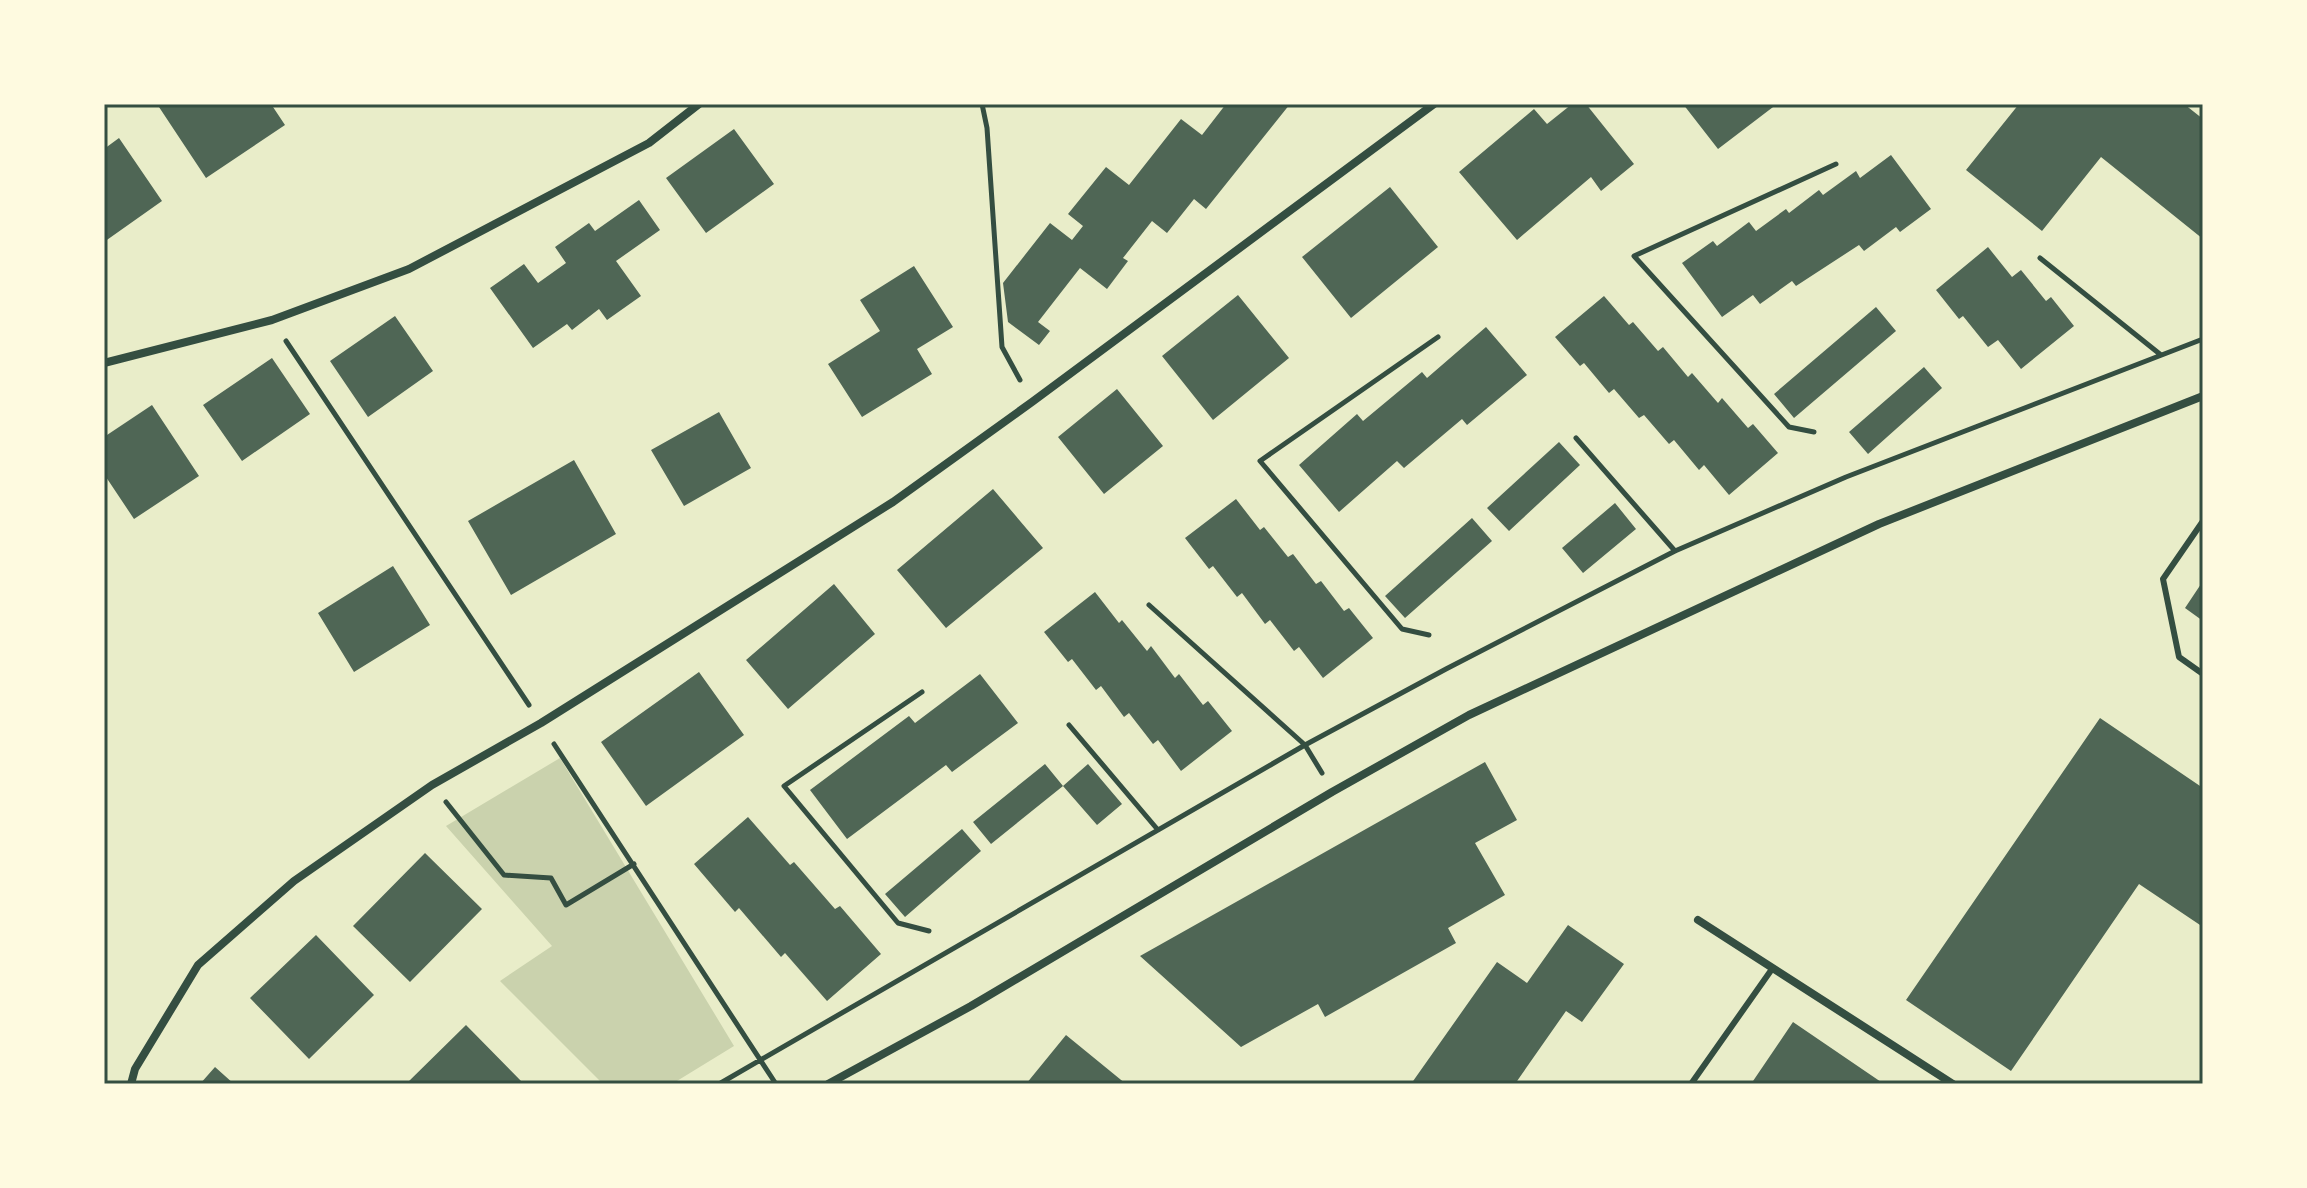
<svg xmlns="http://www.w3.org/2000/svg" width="2307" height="1188" viewBox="0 0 2307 1188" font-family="Roboto,sans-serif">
<rect width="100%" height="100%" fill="#e9edc9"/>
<path fill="#cad2ad" d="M 560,758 L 734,1046 L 672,1084 L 603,1084 L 500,981 L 552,946 L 446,826 Z"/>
<path fill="#4f6655" d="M 157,104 L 271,104 L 285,125 L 206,178 Z
M 1226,104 L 1290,104 L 1206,209 L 1194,199 L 1167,233 L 1152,221 L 1123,258 L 1128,261 L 1107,289 L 1080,268 L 1038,322 L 1050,331 L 1039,345 L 1008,322 L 1003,283 L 1050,223 L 1072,240 L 1083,226 L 1068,214 L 1106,167 L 1129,185 L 1181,119 L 1202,135 Z
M 1572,104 L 1586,104 L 1634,164 L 1601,191 L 1591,177 L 1517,240 L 1459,172 L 1534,109 L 1547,124 Z
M 1683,104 L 1777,104 L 1718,149 Z
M 2019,104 L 2184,104 L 2203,119 L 2203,239 L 2101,157 L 2042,231 L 1966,170 Z
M 734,129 L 774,184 L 706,233 L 666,178 Z
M 119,138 L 162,201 L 104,242 L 104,149 Z
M 1891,155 L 1931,209 L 1900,232 L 1896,227 L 1864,251 L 1859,245 L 1796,286 L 1792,281 L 1760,304 L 1753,295 L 1722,317 L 1682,263 L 1713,241 L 1717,246 L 1749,222 L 1756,231 L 1786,209 L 1789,213 L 1819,190 L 1823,195 L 1856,171 L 1860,178 Z
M 1390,187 L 1438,247 L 1351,318 L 1302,257 Z
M 639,200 L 660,230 L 616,261 L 641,296 L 607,320 L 599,309 L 572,330 L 567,324 L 533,348 L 490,288 L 524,264 L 538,283 L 566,263 L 555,247 L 589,223 L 595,231 Z
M 1988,247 L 2012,277 L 2021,270 L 2046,301 L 2051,297 L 2074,326 L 2021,369 L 1998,340 L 1988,347 L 1963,316 L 1959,319 L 1936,290 Z
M 914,266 L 953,327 L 917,349 L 932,374 L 862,417 L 828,364 L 880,331 L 860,300 Z
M 1238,295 L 1289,358 L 1213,420 L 1162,356 Z
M 1604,296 L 1629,325 L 1633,322 L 1658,351 L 1663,347 L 1688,377 L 1692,373 L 1718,403 L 1722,398 L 1748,428 L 1753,424 L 1778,453 L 1729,495 L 1704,465 L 1699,470 L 1674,440 L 1669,444 L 1644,415 L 1639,418 L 1614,389 L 1609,393 L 1584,363 L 1580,366 L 1555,337 Z
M 1876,307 L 1896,331 L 1794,418 L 1774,394 Z
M 395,316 L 433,371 L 368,417 L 330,361 Z
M 1486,327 L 1527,375 L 1467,425 L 1462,419 L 1404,468 L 1397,461 L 1339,512 L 1299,465 L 1357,414 L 1363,421 L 1422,372 L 1427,378 Z
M 272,358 L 310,414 L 242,461 L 203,405 Z
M 1924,367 L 1942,388 L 1868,454 L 1849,432 Z
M 1117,389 L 1163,446 L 1104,494 L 1058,437 Z
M 152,405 L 199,476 L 134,519 L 104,474 L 104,437 Z
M 719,412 L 751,468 L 684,506 L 651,450 Z
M 1559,442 L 1580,465 L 1509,531 L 1487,508 Z
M 574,460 L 616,534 L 511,595 L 468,521 Z
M 993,489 L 1043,548 L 946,628 L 897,570 Z
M 1236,499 L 1260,530 L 1264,527 L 1288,557 L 1293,554 L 1316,584 L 1321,581 L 1344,611 L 1349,608 L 1373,638 L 1323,678 L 1299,647 L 1294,651 L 1270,620 L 1265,624 L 1242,593 L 1237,597 L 1213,566 L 1209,569 L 1185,538 Z
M 1615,503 L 1636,529 L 1583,573 L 1562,548 Z
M 1472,518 L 1492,541 L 1405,618 L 1385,596 Z
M 393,566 L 430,625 L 354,672 L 318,613 Z
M 2203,581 L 2203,621 L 2185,608 Z
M 834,584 L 875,634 L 788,709 L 746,660 Z
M 1095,592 L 1119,623 L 1122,620 L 1147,651 L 1151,646 L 1175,678 L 1179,674 L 1203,705 L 1208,701 L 1232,731 L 1181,771 L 1158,740 L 1153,744 L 1129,713 L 1124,717 L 1101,686 L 1096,690 L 1072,659 L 1068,662 L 1044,632 Z
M 699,672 L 744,735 L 646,806 L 601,742 Z
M 980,674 L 1018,723 L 952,772 L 946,765 L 847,839 L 810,790 L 909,716 L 915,723 Z
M 2100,718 L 2203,788 L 2203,927 L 2139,884 L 2011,1071 L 1906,1000 Z
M 1485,762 L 1517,820 L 1475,843 L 1505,895 L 1448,928 L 1456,943 L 1325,1017 L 1318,1004 L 1241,1047 L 1140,956 Z
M 1045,764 L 1063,786 L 991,844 L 973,822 Z
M 1088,764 L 1122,804 L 1097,825 L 1063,786 Z
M 748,817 L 790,865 L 794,862 L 835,909 L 840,906 L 881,954 L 827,1001 L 785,953 L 781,957 L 739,908 L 735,912 L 694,864 Z
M 962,829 L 981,851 L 905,917 L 885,894 Z
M 425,853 L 482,909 L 410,982 L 353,926 Z
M 1568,925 L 1624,964 L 1582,1022 L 1566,1011 L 1515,1084 L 1411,1084 L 1497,962 L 1527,983 Z
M 316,935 L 374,995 L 309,1059 L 250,998 Z
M 1793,1022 L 1884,1084 L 1751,1084 Z
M 466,1025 L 524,1084 L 406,1084 Z
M 1066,1035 L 1126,1084 L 1026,1084 Z
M 215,1067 L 234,1084 L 200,1084 Z"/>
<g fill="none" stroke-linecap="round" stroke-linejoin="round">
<path stroke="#344e41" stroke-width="5" d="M 982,104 L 987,128 L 1002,347 L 1020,380
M 2040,258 L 2161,355
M 286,341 L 529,705
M 1814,432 L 1789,427 L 1634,256 L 1836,164
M 1576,438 L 1675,551
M 1149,605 L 1305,745 L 1322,773
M 1429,635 L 1402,629 L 1260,461 L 1438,337
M 922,692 L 784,786 L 898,923 L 929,931
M 1069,725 L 1158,830
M 554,744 L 776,1084
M 446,802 L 504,875 L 551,878 L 566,905 L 634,864
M 719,1084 L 1305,745 L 1446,669 L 1675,551 L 1846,477 L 2203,339"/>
<path stroke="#344e41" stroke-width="6" d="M 2203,521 L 2163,579 L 2179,657 L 2203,674
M 1691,1084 L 1772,969"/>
<path stroke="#344e41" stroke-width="8" d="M 104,363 L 272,320 L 409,269 L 649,143 L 699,104
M 1698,920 L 1953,1084
M 131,1084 L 135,1069 L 198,965 L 294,881 L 432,785 L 541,723 L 893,502 L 1032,402 L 1434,104
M 828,1084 L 971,1006 L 1332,792 L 1469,715 L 1879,524 L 2203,396"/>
</g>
<rect width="2307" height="1188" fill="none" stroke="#fefae0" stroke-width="212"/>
<rect x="106" y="106" width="2095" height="976" fill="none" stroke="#344e41" stroke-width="3"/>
</svg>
